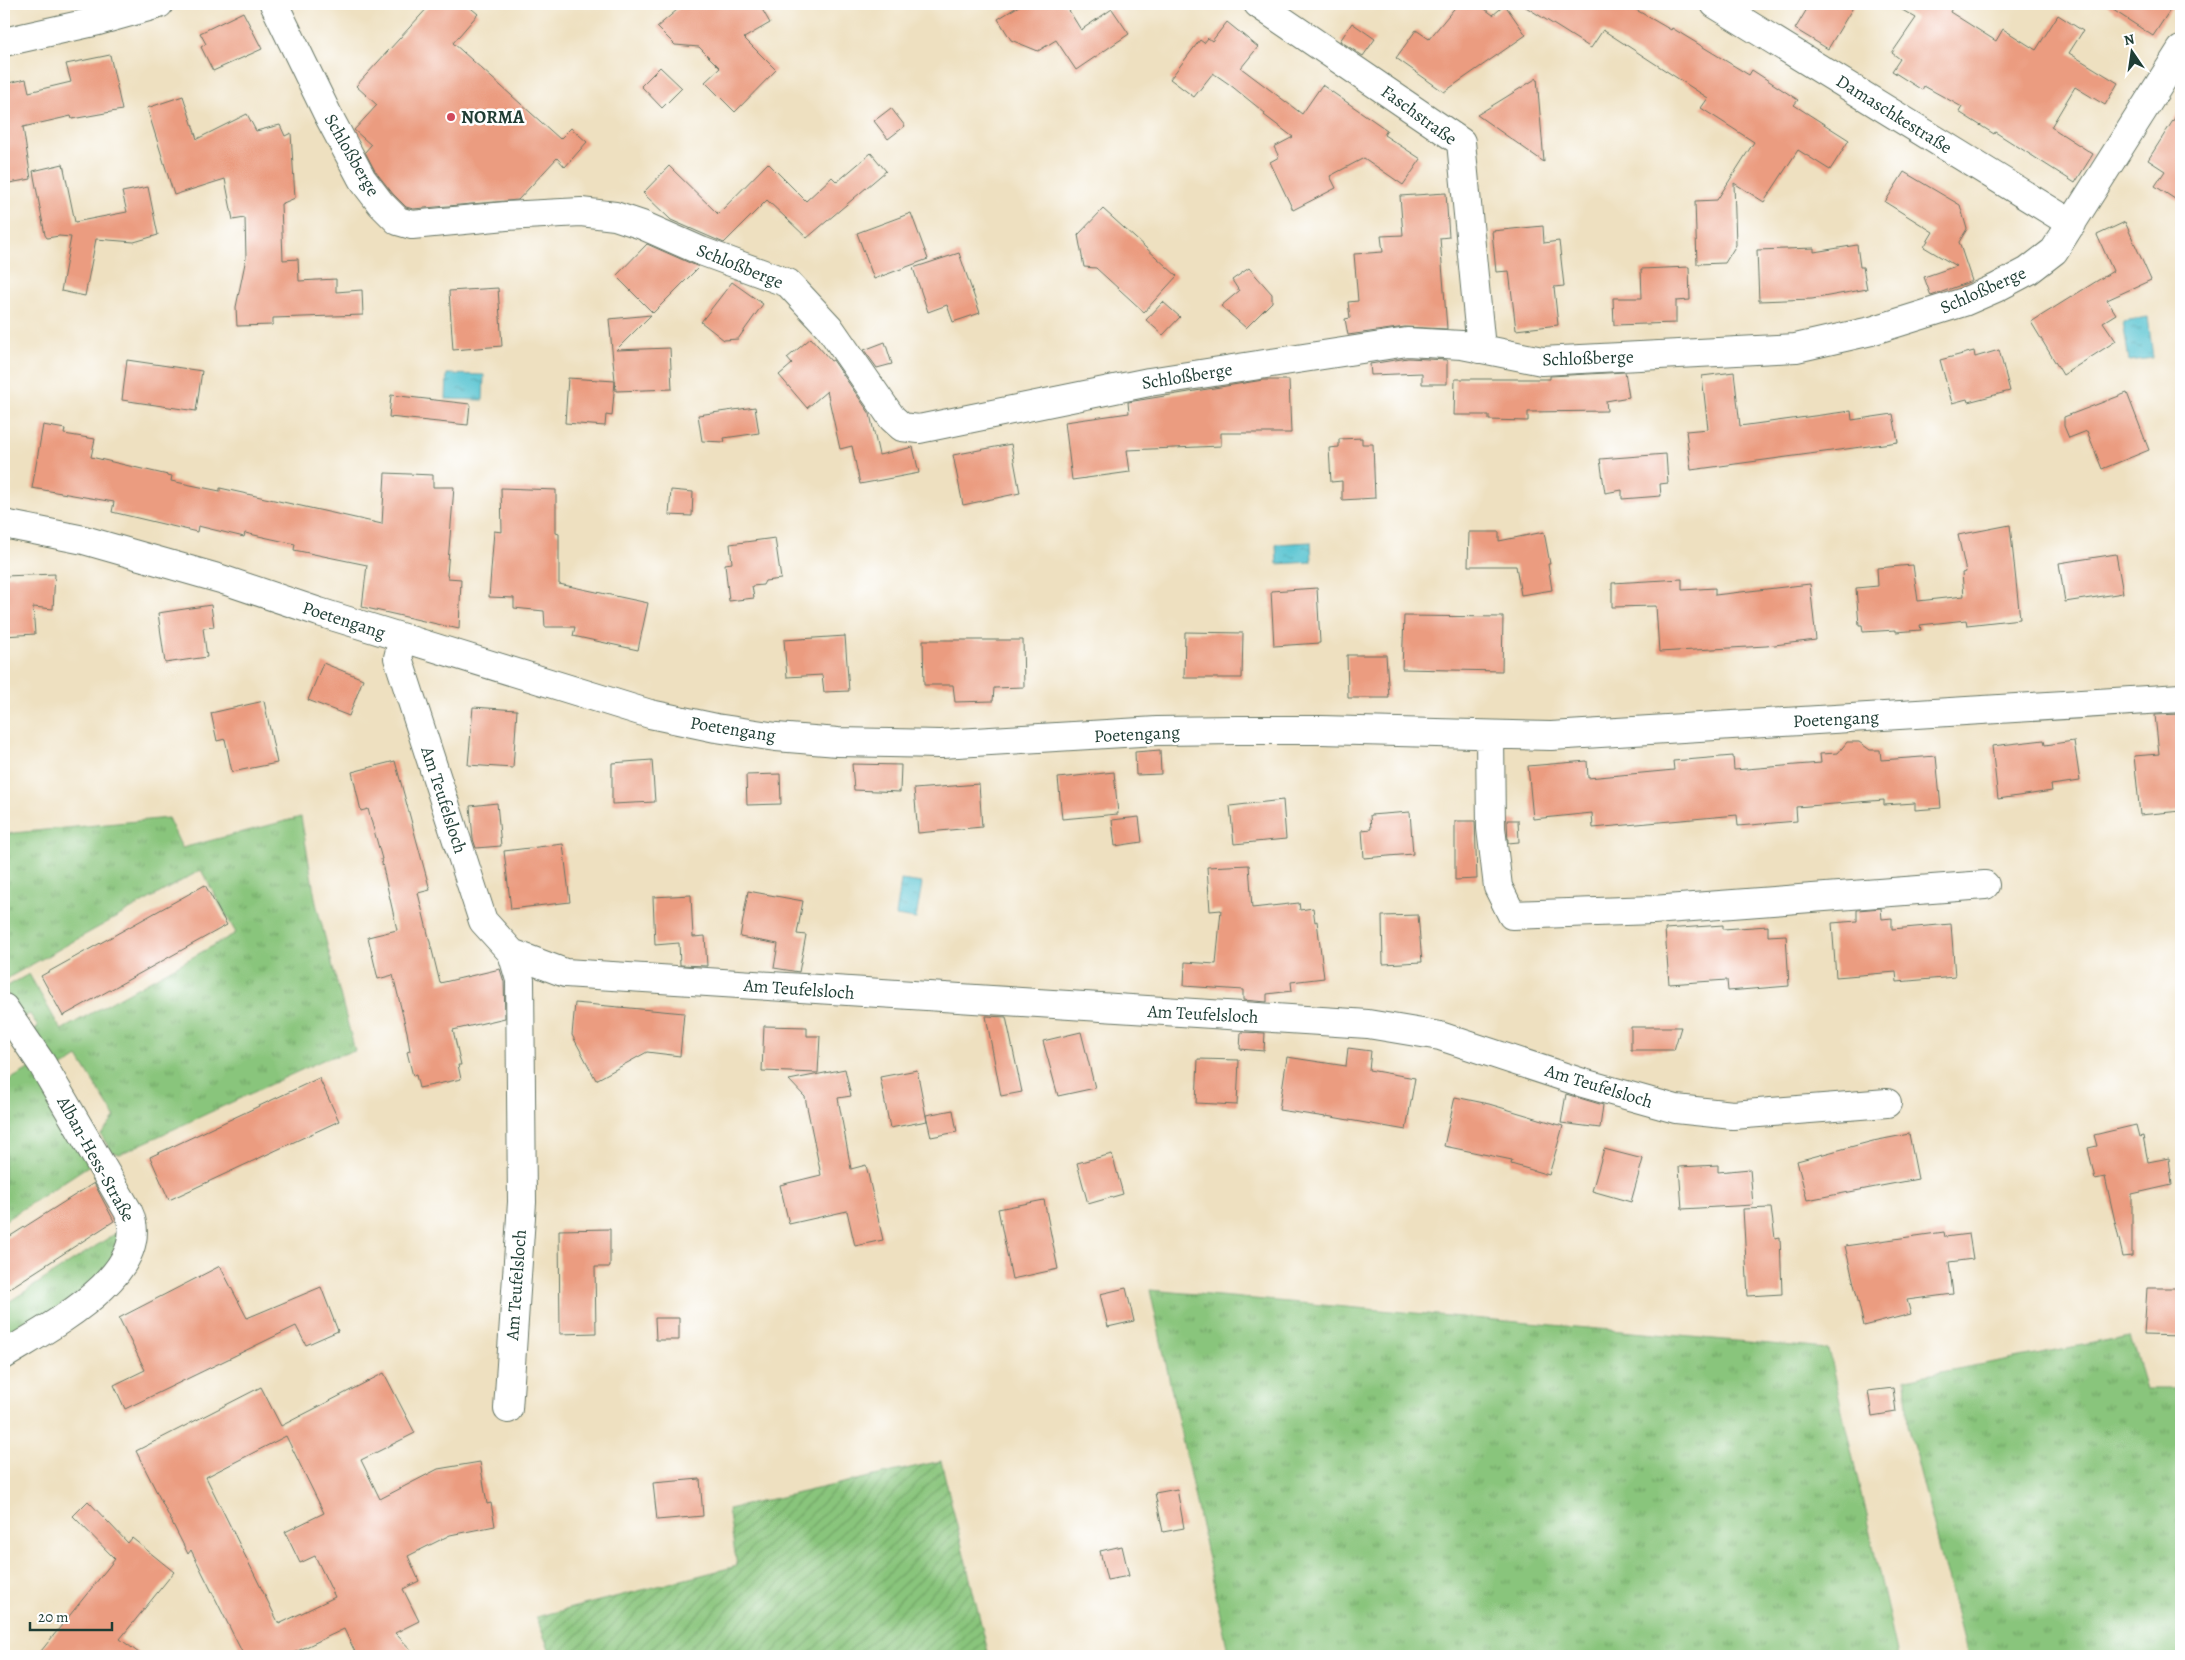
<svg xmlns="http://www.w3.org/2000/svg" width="2185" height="1660" viewBox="0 0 2185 1660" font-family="Alegreya,serif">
<defs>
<pattern id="grass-tufts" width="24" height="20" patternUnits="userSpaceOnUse" patternTransform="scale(1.25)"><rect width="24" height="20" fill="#89c57b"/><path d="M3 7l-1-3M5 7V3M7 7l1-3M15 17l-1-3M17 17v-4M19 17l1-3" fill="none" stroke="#6fa166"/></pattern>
<pattern id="garden-furrows" width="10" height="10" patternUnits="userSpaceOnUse" patternTransform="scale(1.25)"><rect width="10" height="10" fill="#89c57b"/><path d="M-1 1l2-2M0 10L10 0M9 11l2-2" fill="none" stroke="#6fa166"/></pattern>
<pattern id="water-ripples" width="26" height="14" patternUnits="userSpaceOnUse" patternTransform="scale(1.25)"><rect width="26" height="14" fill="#58c4d1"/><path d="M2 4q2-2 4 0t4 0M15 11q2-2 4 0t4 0" fill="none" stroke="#48a0aa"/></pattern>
</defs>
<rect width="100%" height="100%" fill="#fff"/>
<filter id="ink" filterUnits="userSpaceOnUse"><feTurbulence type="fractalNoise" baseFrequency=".02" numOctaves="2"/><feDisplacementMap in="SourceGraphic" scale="10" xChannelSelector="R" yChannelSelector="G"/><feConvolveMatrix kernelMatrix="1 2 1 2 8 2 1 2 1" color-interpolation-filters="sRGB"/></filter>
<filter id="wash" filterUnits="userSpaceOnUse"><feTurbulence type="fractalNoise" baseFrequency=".0096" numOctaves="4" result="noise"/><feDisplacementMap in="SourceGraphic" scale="20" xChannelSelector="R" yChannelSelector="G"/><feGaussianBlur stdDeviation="1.12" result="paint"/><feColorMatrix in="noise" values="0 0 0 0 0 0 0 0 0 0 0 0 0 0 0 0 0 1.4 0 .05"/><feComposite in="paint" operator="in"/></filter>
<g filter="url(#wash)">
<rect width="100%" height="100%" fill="#eee0c0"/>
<path fill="url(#grass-tufts)" stroke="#548158" d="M 301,817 L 316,903 L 355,1051 L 325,1059 L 120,1154 L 112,1152 L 101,1135 L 115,1117 L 78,1057 L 59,1069 L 33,1032 L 38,1027 L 30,1014 L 23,1017 L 4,988 L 29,974 L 61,1030 L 236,933 L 201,870 L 4,980 L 4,834 L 168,818 L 182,848 Z
M 34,1066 L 91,1164 L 4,1221 L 4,1083 Z
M 124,1228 L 104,1275 L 4,1346 L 4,1305 Z
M 1150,1290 L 1828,1349 L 1898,1656 L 1229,1656 Z
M 2130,1336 L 2146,1388 L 2181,1388 L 2181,1656 L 1967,1656 L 1908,1425 L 1905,1379 Z"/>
<path fill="url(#garden-furrows)" stroke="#548158" d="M 941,1461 L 989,1656 L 552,1656 L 536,1617 L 737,1566 L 728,1509 Z"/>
<path fill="url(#water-ripples)" stroke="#3c8082" d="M 2148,317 L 2153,358 L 2129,361 L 2123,321 Z
M 447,374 L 484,375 L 483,400 L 446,399 Z
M 1311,542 L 1312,562 L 1277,564 L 1276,544 Z
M 901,880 L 922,883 L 916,919 L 896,916 Z"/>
<g id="blocks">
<path fill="#eb9c80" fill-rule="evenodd" d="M 431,4 L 466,4 L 478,14 L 453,43 L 560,139 L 571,128 L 587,142 L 565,167 L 557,158 L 518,200 L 413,209 L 406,207 L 393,194 L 375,171 L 365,152 L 371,145 L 354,130 L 377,105 L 356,86 Z
M 684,4 L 759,4 L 770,23 L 744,38 L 776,70 L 735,112 L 705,82 L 720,68 L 699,47 L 675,45 L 657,27 Z
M 1022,4 L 1065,4 L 1081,30 L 1112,9 L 1129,34 L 1076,70 L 1056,40 L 1038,51 L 1011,40 L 998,19 Z
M 1458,4 L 1478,4 L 1493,15 L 1505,5 L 1526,35 L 1444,92 L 1396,58 L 1416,30 L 1429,39 Z
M 1521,4 L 1626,4 L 1671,30 L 1672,28 L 1749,75 L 1752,70 L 1798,100 L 1794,105 L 1849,140 L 1830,170 L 1798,150 L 1764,202 L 1734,183 L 1736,245 L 1725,263 L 1697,264 L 1695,201 L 1717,200 L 1754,142 L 1701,108 L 1708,98 L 1603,30 L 1591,48 Z
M 1810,4 L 1855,4 L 1828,49 L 1795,29 Z
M 1892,4 L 1954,4 L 1950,12 L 1996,41 L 2003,29 L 2036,50 L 2058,15 L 2083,31 L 2069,53 L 2118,83 L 2105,105 L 2075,87 L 2051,127 L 2093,154 L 2075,183 L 1995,132 L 1994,134 L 1959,112 L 1962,107 L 1924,86 L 1922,90 L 1892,71 L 1900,59 L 1892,53 L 1916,18 Z
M 2104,4 L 2174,4 L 2153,36 Z
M 243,12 L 262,49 L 213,71 L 201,47 L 206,44 L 200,33 Z
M 1227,22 L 1258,47 L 1241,68 L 1302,114 L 1322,85 L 1387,130 L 1384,135 L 1421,159 L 1403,185 L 1364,158 L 1330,176 L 1336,188 L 1293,210 L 1270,162 L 1279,157 L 1274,147 L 1293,137 L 1264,115 L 1265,113 L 1229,84 L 1213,73 L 1194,97 L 1170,79 L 1200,40 L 1204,43 L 1208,38 L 1212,41 Z
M 1352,23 L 1375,39 L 1363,56 L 1340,41 Z
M 110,55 L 122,110 L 72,119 L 71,116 L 23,127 L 31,179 L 4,184 L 4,84 L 26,79 L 29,92 L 71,82 L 66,64 Z
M 660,67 L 682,88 L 662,108 L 641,86 Z
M 1537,78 L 1544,162 L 1477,115 Z
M 183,96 L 197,139 L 247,114 L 256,131 L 280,125 L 285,136 L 291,133 L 295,198 L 281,204 L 283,260 L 298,259 L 299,281 L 336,279 L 336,292 L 362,290 L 363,315 L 273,318 L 273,325 L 237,326 L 236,307 L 246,258 L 245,218 L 233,220 L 225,179 L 174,195 L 147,108 Z
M 891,108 L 905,126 L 888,139 L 874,121 Z
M 2181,108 L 2181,203 L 2155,186 L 2165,171 L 2148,160 Z
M 871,153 L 886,171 L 807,238 L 767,200 L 724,243 L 671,220 L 643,193 L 669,166 L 718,214 L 768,163 L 806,201 L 832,177 L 837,182 Z
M 63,164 L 75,222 L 127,212 L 122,192 L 148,187 L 158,235 L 134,242 L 96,239 L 85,296 L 61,291 L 71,237 L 59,236 L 47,238 L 45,235 L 33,171 Z
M 1904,172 L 1960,205 L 1967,229 L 1959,242 L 1972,281 L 1931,296 L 1924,277 L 1956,266 L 1924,247 L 1933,232 L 1885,202 Z
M 1446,193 L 1449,237 L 1440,238 L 1447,329 L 1405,327 L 1348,335 L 1345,319 L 1350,318 L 1348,302 L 1358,301 L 1354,254 L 1383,252 L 1381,236 L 1403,235 L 1400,196 Z
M 1103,209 L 1177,276 L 1144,312 L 1096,268 L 1084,267 L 1078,235 Z
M 911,213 L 928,259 L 874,279 L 857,233 Z
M 2125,222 L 2151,280 L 2107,300 L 2116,314 L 2103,322 L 2116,341 L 2063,375 L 2031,322 L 2113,271 L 2097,235 Z
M 1543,226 L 1544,243 L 1559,241 L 1564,286 L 1554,287 L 1558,325 L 1516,330 L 1509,271 L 1496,272 L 1492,231 Z
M 647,244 L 699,267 L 653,313 L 616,276 Z
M 1857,245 L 1860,267 L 1863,267 L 1867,289 L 1812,299 L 1759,301 L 1757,250 L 1814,248 L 1814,252 Z
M 959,253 L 980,313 L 953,322 L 947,305 L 928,312 L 913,268 Z
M 1689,267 L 1690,300 L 1676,301 L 1676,323 L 1614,325 L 1613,298 L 1642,298 L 1641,269 Z
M 1249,268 L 1272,294 L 1272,302 L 1246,328 L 1221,306 L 1239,291 L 1232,280 Z
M 732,282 L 763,304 L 738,339 L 724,340 L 701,322 Z
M 498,288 L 502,346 L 453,350 L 449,291 Z
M 1163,302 L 1180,317 L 1163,335 L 1146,320 Z
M 651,315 L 616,350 L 670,348 L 672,389 L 616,391 L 609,319 Z
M 811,338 L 831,361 L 833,360 L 870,414 L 879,455 L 913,447 L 919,473 L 860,484 L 852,446 L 840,449 L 827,391 L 807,408 L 779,375 L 792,364 L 787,358 Z
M 885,342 L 892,364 L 877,368 L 864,350 Z
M 1999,350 L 2010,391 L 1968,402 L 1967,399 L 1952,403 L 1940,360 L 1974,351 L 1975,357 Z
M 1408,358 L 1447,360 L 1447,384 L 1422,384 L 1422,373 L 1371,375 L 1370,364 Z
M 127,360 L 202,371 L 196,411 L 122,400 Z
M 1625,372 L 1629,397 L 1606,401 L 1607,411 L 1528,412 L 1528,421 L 1489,420 L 1489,415 L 1454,415 L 1455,379 L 1550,379 L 1550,376 Z
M 1734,372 L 1740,426 L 1851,411 L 1852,420 L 1893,414 L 1898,442 L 1691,470 L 1686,431 L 1708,429 L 1702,376 Z
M 568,378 L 615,381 L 612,416 L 606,415 L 605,426 L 565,423 Z
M 1263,380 L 1289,380 L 1291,433 L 1221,433 L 1221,446 L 1127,450 L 1130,472 L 1072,480 L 1065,422 L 1129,413 L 1128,402 Z
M 2127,393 L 2149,450 L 2102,469 L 2087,431 L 2069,438 L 2064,426 L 2064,417 Z
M 391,395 L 470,404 L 468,425 L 389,417 Z
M 755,407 L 759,433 L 724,438 L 725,442 L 702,441 L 698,415 Z
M 43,425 L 65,429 L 64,434 L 95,439 L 91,457 L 172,476 L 171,481 L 220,491 L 220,488 L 382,524 L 385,473 L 433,475 L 433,487 L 454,487 L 447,575 L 448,578 L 461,579 L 459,629 L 362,607 L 367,565 L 294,550 L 295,544 L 245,533 L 244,537 L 198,526 L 197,532 L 112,512 L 114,502 L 32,488 Z
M 1362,438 L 1362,444 L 1373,444 L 1375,498 L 1342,500 L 1342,481 L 1331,482 L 1329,448 L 1339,447 L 1339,439 Z
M 1011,444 L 1020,493 L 963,505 L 953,455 Z
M 1666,454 L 1668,483 L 1660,484 L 1661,496 L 1622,499 L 1622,490 L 1605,493 L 1600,459 Z
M 501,488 L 556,490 L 556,533 L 559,534 L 559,584 L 648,603 L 638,650 L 573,636 L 575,627 L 545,627 L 544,611 L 514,608 L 514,598 L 489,597 L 494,531 L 502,532 Z
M 671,490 L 693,492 L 692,516 L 669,515 Z
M 2010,525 L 2020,619 L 1967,625 L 1966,620 L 1920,625 L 1921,630 L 1896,632 L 1896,630 L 1863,632 L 1862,625 L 1859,625 L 1856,588 L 1878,586 L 1877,568 L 1913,565 L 1918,601 L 1964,596 L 1962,573 L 1966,572 L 1958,535 Z
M 1469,532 L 1499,532 L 1499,541 L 1544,532 L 1550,564 L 1548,564 L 1552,590 L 1521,595 L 1516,566 L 1468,566 Z
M 775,538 L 781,579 L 765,581 L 763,585 L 752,586 L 754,598 L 729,601 L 725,564 L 732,563 L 730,544 Z
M 2116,554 L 2123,593 L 2065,602 L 2059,563 Z
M 55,574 L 53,609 L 33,607 L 35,634 L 4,636 L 4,576 Z
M 1682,579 L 1682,590 L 1715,588 L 1715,595 L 1810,584 L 1816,640 L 1766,646 L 1659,652 L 1656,606 L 1612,607 L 1612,583 Z
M 1317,588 L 1320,643 L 1274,646 L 1271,591 Z
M 211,605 L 214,627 L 203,628 L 207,657 L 165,663 L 158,613 Z
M 1404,616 L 1503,617 L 1502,671 L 1402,669 Z
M 1185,632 L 1243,633 L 1242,678 L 1184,678 Z
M 845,636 L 849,691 L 824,692 L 822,675 L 787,677 L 784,640 Z
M 923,640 L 1023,640 L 1024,687 L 994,688 L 993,701 L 955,702 L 953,685 L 924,685 Z
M 1347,655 L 1386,655 L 1389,698 L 1348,698 Z
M 323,663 L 363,679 L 349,716 L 308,700 Z
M 264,701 L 277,763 L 232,772 L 225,739 L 217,741 L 211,713 Z
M 473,707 L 517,710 L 513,768 L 468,765 Z
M 2181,714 L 2181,811 L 2140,815 L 2134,756 L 2159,754 L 2155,715 Z
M 2044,740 L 2045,745 L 2074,741 L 2080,781 L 2051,785 L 2052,791 L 1998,799 L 1992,746 Z
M 1847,742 L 1859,742 L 1870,750 L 1880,750 L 1881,760 L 1936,756 L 1941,808 L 1915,810 L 1915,803 L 1884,805 L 1884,800 L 1796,807 L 1797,821 L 1738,826 L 1737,815 L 1593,828 L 1592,813 L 1533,819 L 1528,766 L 1587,761 L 1588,778 L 1674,770 L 1673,761 L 1733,756 L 1734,770 L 1821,763 L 1820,754 L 1838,753 Z
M 1160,750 L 1161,774 L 1136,775 L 1135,752 Z
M 652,760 L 655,802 L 612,804 L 612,763 Z
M 395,761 L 430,890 L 418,893 L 440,983 L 500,969 L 504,982 L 505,1018 L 453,1030 L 461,1065 L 458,1065 L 461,1079 L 419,1088 L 416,1075 L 413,1076 L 407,1052 L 410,1051 L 407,1032 L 393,975 L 378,979 L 368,937 L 397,930 L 381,859 L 382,859 L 368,809 L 361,811 L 352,772 Z
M 852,764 L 901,765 L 900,792 L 854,790 Z
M 1114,772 L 1118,814 L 1062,819 L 1058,778 Z
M 780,774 L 781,804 L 747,805 L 746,775 Z
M 979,784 L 982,827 L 918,833 L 914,789 Z
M 1283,800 L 1286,839 L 1234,844 L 1230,806 Z
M 497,803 L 501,846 L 476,848 L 473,839 L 470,806 Z
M 1410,812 L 1413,854 L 1364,858 L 1362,830 L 1371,829 L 1370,815 Z
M 1139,817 L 1142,842 L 1115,846 L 1112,820 Z
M 1507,820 L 1518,820 L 1519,842 L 1508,843 Z
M 1455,821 L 1475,821 L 1477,879 L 1455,880 Z
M 563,844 L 570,902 L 511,909 L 504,851 Z
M 1249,865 L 1252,908 L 1299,903 L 1300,910 L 1313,908 L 1315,922 L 1317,921 L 1324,978 L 1291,982 L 1292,991 L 1267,994 L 1267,1002 L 1243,1000 L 1243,990 L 1184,986 L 1185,962 L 1216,964 L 1221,910 L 1210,911 L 1207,867 Z
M 205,885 L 227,925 L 63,1016 L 41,976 Z
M 748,891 L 803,901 L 797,934 L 806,935 L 799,972 L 774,968 L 778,944 L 740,937 Z
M 691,895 L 693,937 L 705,936 L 707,966 L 680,965 L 679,943 L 655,945 L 653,897 Z
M 1881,908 L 1882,919 L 1892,918 L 1892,929 L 1951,924 L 1955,977 L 1897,982 L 1896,972 L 1836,977 L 1832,923 L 1857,921 L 1857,910 Z
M 1418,915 L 1422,962 L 1383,964 L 1382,916 Z
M 1723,925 L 1723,929 L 1768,926 L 1768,936 L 1786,935 L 1789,986 L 1728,991 L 1727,980 L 1669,984 L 1665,929 Z
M 575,1003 L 684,1013 L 680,1056 L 647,1052 L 596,1080 L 572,1035 Z
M 986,1016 L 1006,1017 L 1022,1092 L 1001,1096 Z
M 764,1026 L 807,1027 L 807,1036 L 820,1036 L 818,1073 L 762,1071 Z
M 1631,1027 L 1681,1027 L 1674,1050 L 1631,1050 Z
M 1081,1032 L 1095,1088 L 1058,1096 L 1043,1041 Z
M 1241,1032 L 1265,1033 L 1264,1051 L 1240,1049 Z
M 1348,1048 L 1371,1051 L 1369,1070 L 1415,1078 L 1406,1130 L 1326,1116 L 1326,1117 L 1279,1110 L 1287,1057 L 1346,1066 Z
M 1198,1059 L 1239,1060 L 1237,1105 L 1196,1103 Z
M 845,1069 L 851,1096 L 838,1098 L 851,1169 L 866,1165 L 883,1240 L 855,1246 L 847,1211 L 789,1224 L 780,1185 L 821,1175 L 805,1097 L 789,1080 Z
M 917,1070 L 927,1121 L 890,1128 L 880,1077 Z
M 319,1078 L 339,1121 L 169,1200 L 150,1157 Z
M 1566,1094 L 1603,1105 L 1600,1128 L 1561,1123 Z
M 1455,1097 L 1489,1104 L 1563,1126 L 1549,1175 L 1511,1164 L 1512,1160 L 1444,1146 Z
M 953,1110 L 957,1132 L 931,1137 L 926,1115 Z
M 2136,1125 L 2139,1137 L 2143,1136 L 2148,1162 L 2169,1158 L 2172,1185 L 2132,1194 L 2132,1256 L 2123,1257 L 2105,1177 L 2095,1179 L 2088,1148 L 2097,1146 L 2094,1135 Z
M 1909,1134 L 1918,1179 L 1807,1200 L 1797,1161 L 1873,1141 Z
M 1604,1149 L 1643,1159 L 1631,1202 L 1592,1191 Z
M 1112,1154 L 1123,1194 L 1088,1204 L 1077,1163 Z
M 1718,1165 L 1718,1172 L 1750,1169 L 1753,1205 L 1682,1209 L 1679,1167 Z
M 94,1183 L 114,1221 L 4,1292 L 4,1240 Z
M 1044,1200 L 1058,1269 L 1012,1279 L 998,1209 Z
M 1771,1208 L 1775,1238 L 1780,1237 L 1782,1294 L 1748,1296 L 1743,1209 Z
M 610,1229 L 610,1267 L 595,1267 L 596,1333 L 560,1334 L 559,1230 Z
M 1944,1232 L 1945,1237 L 1969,1234 L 1973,1259 L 1949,1262 L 1953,1294 L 1907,1300 L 1911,1314 L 1864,1326 L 1845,1246 Z
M 220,1266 L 247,1318 L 321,1287 L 338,1331 L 306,1345 L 296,1326 L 125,1409 L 114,1385 L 145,1370 L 119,1318 Z
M 1126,1288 L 1134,1321 L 1108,1327 L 1100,1294 Z
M 2147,1288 L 2181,1288 L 2181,1336 L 2144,1335 Z
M 655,1318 L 679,1318 L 679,1340 L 656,1340 Z
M 384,1373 L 415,1433 L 361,1460 L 380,1499 L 438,1469 L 480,1462 L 487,1504 L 491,1503 L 495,1526 L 450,1535 L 408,1556 L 419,1581 L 403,1589 L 419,1621 L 395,1633 L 417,1656 L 357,1656 L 344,1629 L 287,1656 L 244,1656 L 191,1550 L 188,1554 L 136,1451 L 261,1387 L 281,1426 ZM 286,1436 L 324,1513 L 285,1532 L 300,1563 L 315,1556 L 335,1597 L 279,1624 L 206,1477 Z
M 1893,1388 L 1896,1412 L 1872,1416 L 1868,1391 Z
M 700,1479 L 703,1516 L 657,1520 L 653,1483 Z
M 1177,1489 L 1184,1528 L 1163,1532 L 1155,1493 Z
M 88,1501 L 128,1543 L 132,1538 L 174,1572 L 120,1639 L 143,1656 L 37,1656 L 115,1559 L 73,1516 Z
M 1122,1546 L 1129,1576 L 1107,1580 L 1100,1551 Z"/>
</g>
</g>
<g filter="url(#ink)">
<use href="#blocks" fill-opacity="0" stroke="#677665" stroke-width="1"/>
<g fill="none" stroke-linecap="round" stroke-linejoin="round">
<g stroke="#677665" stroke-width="30">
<path id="minor" d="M 274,4 L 328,115 L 362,179 L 381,204 L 398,221 L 412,225 L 506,216 L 581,212 L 615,216 L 642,225 L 701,251 L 788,283 L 829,327 L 892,418 L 902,427 L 919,429 L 1149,382 L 1407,342 L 1462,345 L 1542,361 L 1796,348 L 1871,331 L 1964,302 L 1996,288 L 2028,271 L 2054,251 L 2181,50
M 1258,4 L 1461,142 L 1480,338 L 1479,349
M 1715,4 L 2072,224
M 4,42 L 98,21 L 159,4
M 4,524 L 84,540 L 221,579 L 319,612 L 650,714 L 716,728 L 776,737 L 838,742 L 941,744 L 1157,731 L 1238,730 L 1321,730 L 1551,736 L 2181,698
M 403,638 L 398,658 L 483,921 L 512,953 L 520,980 L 522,1202 L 508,1409
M 1490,735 L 1491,828 L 1498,887 L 1512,915 L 1653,910 L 1985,885
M 512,953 L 565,973 L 1368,1024 L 1440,1036 L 1583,1083 L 1676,1109 L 1733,1115 L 1887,1103
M 4,1008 L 42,1064 L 128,1211 C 157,1273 45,1329 4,1355"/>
</g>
<use href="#minor" stroke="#fff" stroke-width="28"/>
</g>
</g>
<circle fill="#d1495b" stroke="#fff" stroke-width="2" cx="451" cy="117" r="5"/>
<g text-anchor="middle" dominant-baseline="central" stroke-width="5" stroke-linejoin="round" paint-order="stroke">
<g font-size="18" fill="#1f3d34" stroke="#fff">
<text transform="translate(1894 114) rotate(32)">Damaschkestraße</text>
<text transform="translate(1419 115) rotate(36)">Faschstraße</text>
<text transform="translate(352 155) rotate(60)">Schloßberge</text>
<text transform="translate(740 266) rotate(22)">Schloßberge</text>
<text transform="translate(1983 290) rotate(-24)">Schloßberge</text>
<text transform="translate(1588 358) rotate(-2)">Schloßberge</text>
<text transform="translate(1187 376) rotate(-9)">Schloßberge</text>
<text transform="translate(344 620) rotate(18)">Poetengang</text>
<text transform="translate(1836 719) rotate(-3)">Poetengang</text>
<text transform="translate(733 729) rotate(9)">Poetengang</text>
<text transform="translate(1137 734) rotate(-3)">Poetengang</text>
<text transform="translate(444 800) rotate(72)">Am Teufelsloch</text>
<text transform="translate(799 989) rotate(4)">Am Teufelsloch</text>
<text transform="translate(1203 1014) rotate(3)">Am Teufelsloch</text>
<text transform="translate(1599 1086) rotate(17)">Am Teufelsloch</text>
<text transform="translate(96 1159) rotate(61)">Alban-Hess-Straße</text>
<text transform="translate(516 1285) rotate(-86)">Am Teufelsloch</text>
</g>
<g font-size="18" font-weight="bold" fill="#1f3d34" stroke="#fff" text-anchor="start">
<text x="461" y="117">NORMA</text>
</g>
</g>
<rect width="2185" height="1660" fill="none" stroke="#fff" stroke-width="20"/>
<g transform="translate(2132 52) rotate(347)" stroke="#ffffff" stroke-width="4" paint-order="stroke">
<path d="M0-4L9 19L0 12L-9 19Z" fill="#1f3d34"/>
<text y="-8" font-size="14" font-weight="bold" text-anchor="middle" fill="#1f3d34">N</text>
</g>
<path d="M30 1622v8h82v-8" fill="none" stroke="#1f3d34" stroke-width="2.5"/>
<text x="38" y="1622" font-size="15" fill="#1f3d34" stroke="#ffffff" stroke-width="4" paint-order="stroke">20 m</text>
</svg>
